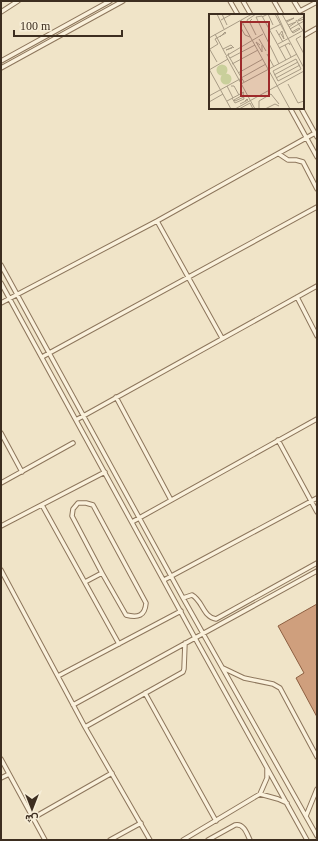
<svg xmlns="http://www.w3.org/2000/svg" width="318" height="841" viewBox="0 0 318 841" font-family="'Times New Roman',Vazirmatn,serif">
<rect width="100%" height="100%" fill="#f0e4c8"/>
<path fill="#cf9f7d" stroke="#8d5f41" d="M 317,604 L 317,717 L 296,678 L 304,673 L 278,626 Z"/>
<g fill="none" stroke-linecap="round" stroke-linejoin="round">
<g stroke="#8d765c" stroke-width="5.5">
<path id="lane" d="M 230,1 L 238,15
M 243,1 L 251,15
M 274,1 L 282,15
M 294,1 L 300,11 L 317,2
M 1,12 L 18,1
M 303,36 L 317,28
M 1,61 L 110,1
M 1,68 L 123,1
M 290,108 L 317,157
M 301,108 L 317,137
M 279,154 L 288,160 L 296,160 L 303,162 L 317,189
M 157,221 L 222,338
M 1,265 L 183,598 L 317,836
M 1,283 L 195,638 L 307,840
M 297,297 L 317,336
M 1,303 L 157,221 L 315,133
M 42,357 L 317,207
M 116,397 L 171,500
M 76,420 L 317,286
M 1,433 L 22,472
M 278,440 L 317,512
M 1,483 L 73,443
M 42,505 L 119,644
M 132,522 L 317,419
M 1,526 L 105,472
M 1,570 L 85,727 L 150,840
M 164,580 L 317,498
M 85,582 L 102,573 L 72,516 L 73,509 L 78,503 L 86,503 L 93,505 L 146,603 C 145,616 138,618 126,615 L 102,573
M 183,598 L 192,595 C 203,601 203,617 216,619 L 317,563
M 223,668 L 244,678 L 273,684 L 280,688 L 317,757
M 58,676 L 181,611
M 145,693 L 216,821
M 73,705 L 317,571
M 85,727 L 183,672 L 184,669 L 185,643
M 1,759 L 45,840
M 1,778 L 9,774
M 260,794 L 278,799 L 287,803
M 306,816 L 317,789
M 33,818 L 112,773
M 110,840 L 141,823
M 183,840 L 260,794 L 267,778 L 267,768
M 208,840 L 235,825 C 244,823 247,834 250,840"/>
</g>
<use href="#lane" stroke="#faf1dc" stroke-width="3.5"/>
</g>
<g transform="translate(209 14)">
<rect width="95" height="95" fill="#f0e4c8"/>
<path d="M7.5 56a5.5 5.5 0 1 1 11 0a5.5 5.5 0 1 1-11 0ZM11.5 65a5.5 5.5 0 1 1 11 0a5.5 5.5 0 1 1-11 0Z" fill="#c9cf9b"/>
<path fill="none" stroke="#a89b85" stroke-width="1" d="M 8,0 L 15,15M 13,0 L 18,11M 66,0 L 95,54M 68,0 L 77,20M 73,0 L 83,18M 53,3 L 59,0 L 64,11M 94,3 L 95,5 L 89,7 L 89,6 ZM 43,5 L 39,9 L 38,6 L 47,0M 12,6 L 23,0M 32,6 L 81,95M 87,6 L 95,18M 77,7 L 85,4 L 78,8M 41,9 L 47,21M 33,10 L 32,14 L 36,21 L 41,23M 79,11 L 87,8 L 80,13M 90,14 L 91,15 L 84,19 L 83,18 ZM 81,15 L 95,7M 60,16 L 72,10M 67,16 L 74,28M 6,20 L 17,41M 70,21 L 73,17 L 75,25 L 72,20M 92,22 L 87,25 L 95,40M 0,24 L 43,0M 50,25 L 57,37M 69,30 L 95,16M 51,31 L 47,28 L 53,38 L 53,31M 76,31 L 82,43M 0,34 L 8,48M 23,34 L 17,36 L 24,33M 70,34 L 80,29 L 81,31M 1,35 L 9,30 L 6,25 L 17,19 L 16,18 L 11,23M 14,35 L 22,31 L 25,34M 20,39 L 19,41 L 35,68M 58,40 L 65,53M 21,44 L 46,31M 87,45 L 92,55 L 69,67 L 64,57 ZM 23,50 L 49,36M 70,50 L 47,3 L 53,2 L 77,46M 0,55 L 22,95M 0,56 L 19,45M 29,59 L 54,45M 65,61 L 89,48M 32,64 L 57,50M 67,64 L 91,51M 32,70 L 88,40M 79,70 L 89,89 L 95,87M 18,72 L 24,84M 22,72 L 25,72 L 30,81M 34,81 L 35,83 L 26,87 L 25,86 ZM 0,82 L 31,65M 23,84 L 26,89 L 35,85 L 34,78M 18,87 L 35,78M 0,88 L 14,80M 31,90 L 39,86 L 38,85 L 36,87M 26,95 L 95,57M 30,95 L 41,89 L 44,95M 46,95 L 17,42 L 54,20M 50,95 L 50,87 L 62,80 L 70,90M 56,95 L 66,90 L 70,92"/>
<path fill="#9e2a2b" fill-opacity="0.15" stroke="#9e2a2b" stroke-width="2" d="M 32,8 L 60,8 L 60,82 L 32,82 Z"/>
<rect width="95" height="95" fill="none" stroke="#3d2e20" stroke-width="2"/>
</g>
<rect width="318" height="841" fill="none" stroke="#3d2e20" stroke-width="4"/>
<g transform="translate(32 809) rotate(180)" stroke="#f7eed8" stroke-width="3" paint-order="stroke">
<path d="M0-3L7 15L0 10L-7 15Z" fill="#3d2e20"/>
<text y="-6" font-size="11" font-weight="bold" text-anchor="middle" fill="#3d2e20">ش</text>
</g>
<path d="M14 30v6h108v-6" fill="none" stroke="#3d2e20" stroke-width="2"/>
<text x="20" y="30" font-size="12" fill="#3d2e20" stroke="#f7eed8" stroke-width="3" paint-order="stroke">100 m</text>
</svg>
